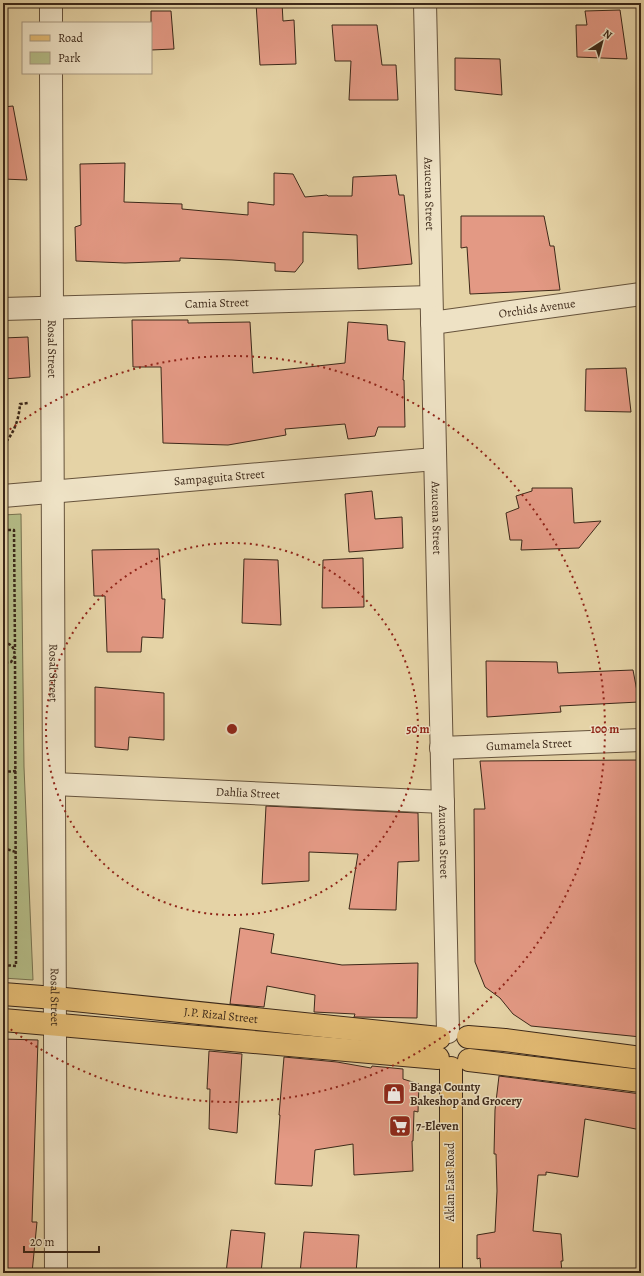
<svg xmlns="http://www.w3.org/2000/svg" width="644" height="1276" viewBox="0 0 644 1276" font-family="Alegreya,serif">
<rect width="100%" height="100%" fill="#e5d3a6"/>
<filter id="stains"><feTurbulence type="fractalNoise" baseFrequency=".005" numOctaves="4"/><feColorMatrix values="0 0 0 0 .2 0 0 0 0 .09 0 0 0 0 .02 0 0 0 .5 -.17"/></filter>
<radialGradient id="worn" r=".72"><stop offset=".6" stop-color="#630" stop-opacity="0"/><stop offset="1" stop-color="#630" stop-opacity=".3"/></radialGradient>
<path fill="#b4bc87" stroke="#787250" d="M 21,514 L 24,767 L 33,980 L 3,978 L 3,515 Z"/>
<path fill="#e39984" stroke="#3c2819" d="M 256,3 L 282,3 L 283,21 L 294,20 L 296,64 L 260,65 Z
M 620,10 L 627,59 L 577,57 L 576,25 L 587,25 L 585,11 Z
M 151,11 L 171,11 L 174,49 L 151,50 Z
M 332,25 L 377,25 L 382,65 L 396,65 L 398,100 L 349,100 L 351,61 L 335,61 Z
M 455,58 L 500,59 L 502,95 L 455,90 Z
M 13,106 L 27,180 L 3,179 L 3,107 Z
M 125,163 L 124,202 L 182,204 L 182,209 L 248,215 L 248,202 L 274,205 L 274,173 L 293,174 L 305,197 L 327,195 L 328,196 L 352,196 L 353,177 L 396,175 L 399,195 L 404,195 L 412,264 L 358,269 L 357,235 L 303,232 L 303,262 L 295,272 L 275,271 L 275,263 L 232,260 L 180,258 L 180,261 L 125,263 L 76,261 L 75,227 L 81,225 L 80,164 Z
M 461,216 L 544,216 L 550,246 L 554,246 L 560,290 L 470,294 L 467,247 L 461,248 Z
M 132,320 L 188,320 L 188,323 L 250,322 L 253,373 L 345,363 L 348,322 L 387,325 L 388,340 L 405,342 L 403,380 L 404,380 L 405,427 L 378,427 L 375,436 L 348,439 L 345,424 L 285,429 L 286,435 L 228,445 L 163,443 L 161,367 L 133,367 Z
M 28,337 L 30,377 L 3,379 L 3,338 Z
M 626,368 L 631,412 L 585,411 L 586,369 Z
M 532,488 L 572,488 L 574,523 L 601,521 L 579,548 L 521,550 L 522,540 L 510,540 L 506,513 L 519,508 L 516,496 L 532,491 Z
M 372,491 L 375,519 L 402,517 L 403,548 L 349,552 L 345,494 Z
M 159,549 L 162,599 L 165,599 L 163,638 L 142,637 L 141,652 L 107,652 L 105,596 L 94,596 L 92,550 Z
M 363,558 L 364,607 L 322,608 L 323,560 Z
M 244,559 L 278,560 L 281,625 L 242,623 Z
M 486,661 L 557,662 L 558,673 L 633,670 L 639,702 L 560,706 L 561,712 L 487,717 Z
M 95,687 L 164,693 L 164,740 L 129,737 L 128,750 L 95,747 Z
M 641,760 L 641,1037 L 531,1026 L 513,1014 L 500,998 L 485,987 L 475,962 L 474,809 L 485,809 L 480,761 Z
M 266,806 L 418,813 L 419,861 L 398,862 L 396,910 L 349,909 L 358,854 L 309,852 L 309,881 L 262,884 Z
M 240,928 L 274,934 L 271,953 L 342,965 L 418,963 L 417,1018 L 359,1017 L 354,1017 L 355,1014 L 314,1012 L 315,995 L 267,986 L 264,1007 L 230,1004 Z
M 3,1039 L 38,1040 L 32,1222 L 37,1222 L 32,1273 L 3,1270 Z
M 209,1051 L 242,1054 L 237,1133 L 209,1129 L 210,1089 L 207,1089 Z
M 284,1057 L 337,1062 L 371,1068 L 372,1066 L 403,1069 L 403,1079 L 419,1084 L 418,1112 L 414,1111 L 413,1141 L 412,1141 L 413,1171 L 354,1175 L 353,1144 L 315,1150 L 312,1186 L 275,1184 L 280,1115 L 279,1115 Z
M 499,1076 L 641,1094 L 641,1130 L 585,1119 L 578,1177 L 546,1172 L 546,1175 L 538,1175 L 533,1231 L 561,1234 L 563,1261 L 561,1261 L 562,1273 L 481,1273 L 480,1258 L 477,1259 L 477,1235 L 495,1232 L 497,1191 L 496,1154 L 494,1154 L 495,1110 Z
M 231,1230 L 265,1233 L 261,1273 L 226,1273 Z
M 304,1232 L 359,1235 L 356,1273 L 300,1273 Z"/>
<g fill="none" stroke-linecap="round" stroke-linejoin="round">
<g stroke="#66533c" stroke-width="24">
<g id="minor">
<path d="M 51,3 L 51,23"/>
<path id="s1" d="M 425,3 L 448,1032"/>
<path id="s2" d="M 51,73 L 56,1273"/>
<path id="s3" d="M 3,309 L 431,297"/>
<path id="s4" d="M 432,323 L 641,294"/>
<path id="s5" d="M 3,496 L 435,459"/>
<path id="s6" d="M 441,748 L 641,740"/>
<path id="s7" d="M 54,784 L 443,802"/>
</g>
</g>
<g stroke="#3c2819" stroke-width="24">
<g id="major">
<path id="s8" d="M 3,994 L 55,998 L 439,1038"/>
<path d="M 3,1020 L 438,1058"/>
<path d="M 468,1037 L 505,1040 L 641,1058"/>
<path d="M 469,1060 L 641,1081"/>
<path d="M 451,1273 L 451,1068"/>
</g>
</g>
<path stroke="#3c2819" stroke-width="2.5" stroke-dasharray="3 2" stroke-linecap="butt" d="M 3,445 C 14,434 19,419 20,404 L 28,403
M 3,530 L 14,530 L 15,650
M 3,643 C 12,643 14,648 15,656 L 11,662 L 3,663
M 3,772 L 16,771
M 3,848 L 16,852
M 3,965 L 16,966 L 15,656"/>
<use href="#minor" stroke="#eee2c5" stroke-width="22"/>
<use href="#major" stroke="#e2ba73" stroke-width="22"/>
</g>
<g fill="none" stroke="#8f2418" stroke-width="2" stroke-dasharray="2 4">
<circle cx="232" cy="729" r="186"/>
<path d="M5 433A373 373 0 1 1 5 1025"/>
</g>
<defs>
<g id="shop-square" transform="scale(1.15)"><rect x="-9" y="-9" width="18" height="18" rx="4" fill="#8f2418" stroke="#eee2c5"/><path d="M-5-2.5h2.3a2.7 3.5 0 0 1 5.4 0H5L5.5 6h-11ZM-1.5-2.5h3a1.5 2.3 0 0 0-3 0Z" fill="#fff"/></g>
<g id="supermarket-square" transform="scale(1.15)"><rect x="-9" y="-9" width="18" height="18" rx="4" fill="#8f2418" stroke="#eee2c5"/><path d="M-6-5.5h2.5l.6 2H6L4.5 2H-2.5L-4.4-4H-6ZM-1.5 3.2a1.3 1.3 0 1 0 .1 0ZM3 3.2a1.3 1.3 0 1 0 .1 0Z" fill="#fff"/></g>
</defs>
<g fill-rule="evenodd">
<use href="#shop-square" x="394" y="1094"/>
<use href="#supermarket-square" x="400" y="1126"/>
</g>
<g text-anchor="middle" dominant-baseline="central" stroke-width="3" stroke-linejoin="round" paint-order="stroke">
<g font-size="12" fill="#3c2819" stroke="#eee2c5">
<text stroke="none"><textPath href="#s1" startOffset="191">Azucena Street</textPath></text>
<text stroke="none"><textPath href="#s3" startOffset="214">Camia Street</textPath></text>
<text stroke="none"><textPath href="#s4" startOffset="106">Orchids Avenue</textPath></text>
<text stroke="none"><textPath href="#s2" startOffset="276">Rosal Street</textPath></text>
<text stroke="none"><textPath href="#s5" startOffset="217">Sampaguita Street</textPath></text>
<text stroke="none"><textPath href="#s1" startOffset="515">Azucena Street</textPath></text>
<text stroke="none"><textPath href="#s2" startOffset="600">Rosal Street</textPath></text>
<text stroke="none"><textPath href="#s6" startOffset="88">Gumamela Street</textPath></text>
<text stroke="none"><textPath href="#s7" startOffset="194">Dahlia Street</textPath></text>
<text stroke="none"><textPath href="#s1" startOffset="839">Azucena Street</textPath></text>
<text stroke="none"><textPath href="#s2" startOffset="924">Rosal Street</textPath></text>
<text stroke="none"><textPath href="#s8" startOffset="219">J.P. Rizal Street</textPath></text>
<text transform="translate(450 1182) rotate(-90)">Aklan East Road</text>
</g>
<g font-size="12" font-weight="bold" fill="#3c2819" stroke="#eee2c5" text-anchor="start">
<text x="410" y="1087">Banga County<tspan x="410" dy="14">Bakeshop and Grocery</tspan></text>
<text x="416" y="1126">7-Eleven</text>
</g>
</g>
<circle cx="232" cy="729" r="6" fill="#8f2418" stroke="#eee2c5" stroke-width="2"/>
<g font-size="12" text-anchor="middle" font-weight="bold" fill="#8f2418" stroke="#eee2c5" stroke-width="3" stroke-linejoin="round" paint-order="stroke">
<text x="418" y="733">50 m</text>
<text x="605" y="733">100 m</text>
</g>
<rect width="644" height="1276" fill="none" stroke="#e5d3a6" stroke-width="16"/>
<rect x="4" y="4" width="636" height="1268" fill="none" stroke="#3c2819" stroke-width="2"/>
<rect x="8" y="8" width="628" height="1260" fill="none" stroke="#3c2819"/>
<rect x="22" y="22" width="130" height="52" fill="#eee2c5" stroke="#a79880"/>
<rect x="30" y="35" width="20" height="6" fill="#e2ba73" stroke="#a79880"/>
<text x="58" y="42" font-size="12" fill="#3c2819">Road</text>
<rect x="30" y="52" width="20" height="12" fill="#b4bc87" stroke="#a79880"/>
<text x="58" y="62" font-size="12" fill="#3c2819">Park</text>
<g transform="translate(602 42) rotate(36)" stroke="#eee2c5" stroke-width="3" paint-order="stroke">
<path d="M0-3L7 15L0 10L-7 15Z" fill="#3c2819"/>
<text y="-6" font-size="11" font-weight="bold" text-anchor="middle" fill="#3c2819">N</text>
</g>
<path d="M24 1246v6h75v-6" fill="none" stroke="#3c2819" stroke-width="2"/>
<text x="30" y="1246" font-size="12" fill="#3c2819" stroke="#eee2c5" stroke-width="3" paint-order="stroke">20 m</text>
<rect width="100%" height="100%" filter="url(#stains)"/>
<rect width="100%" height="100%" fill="url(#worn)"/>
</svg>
